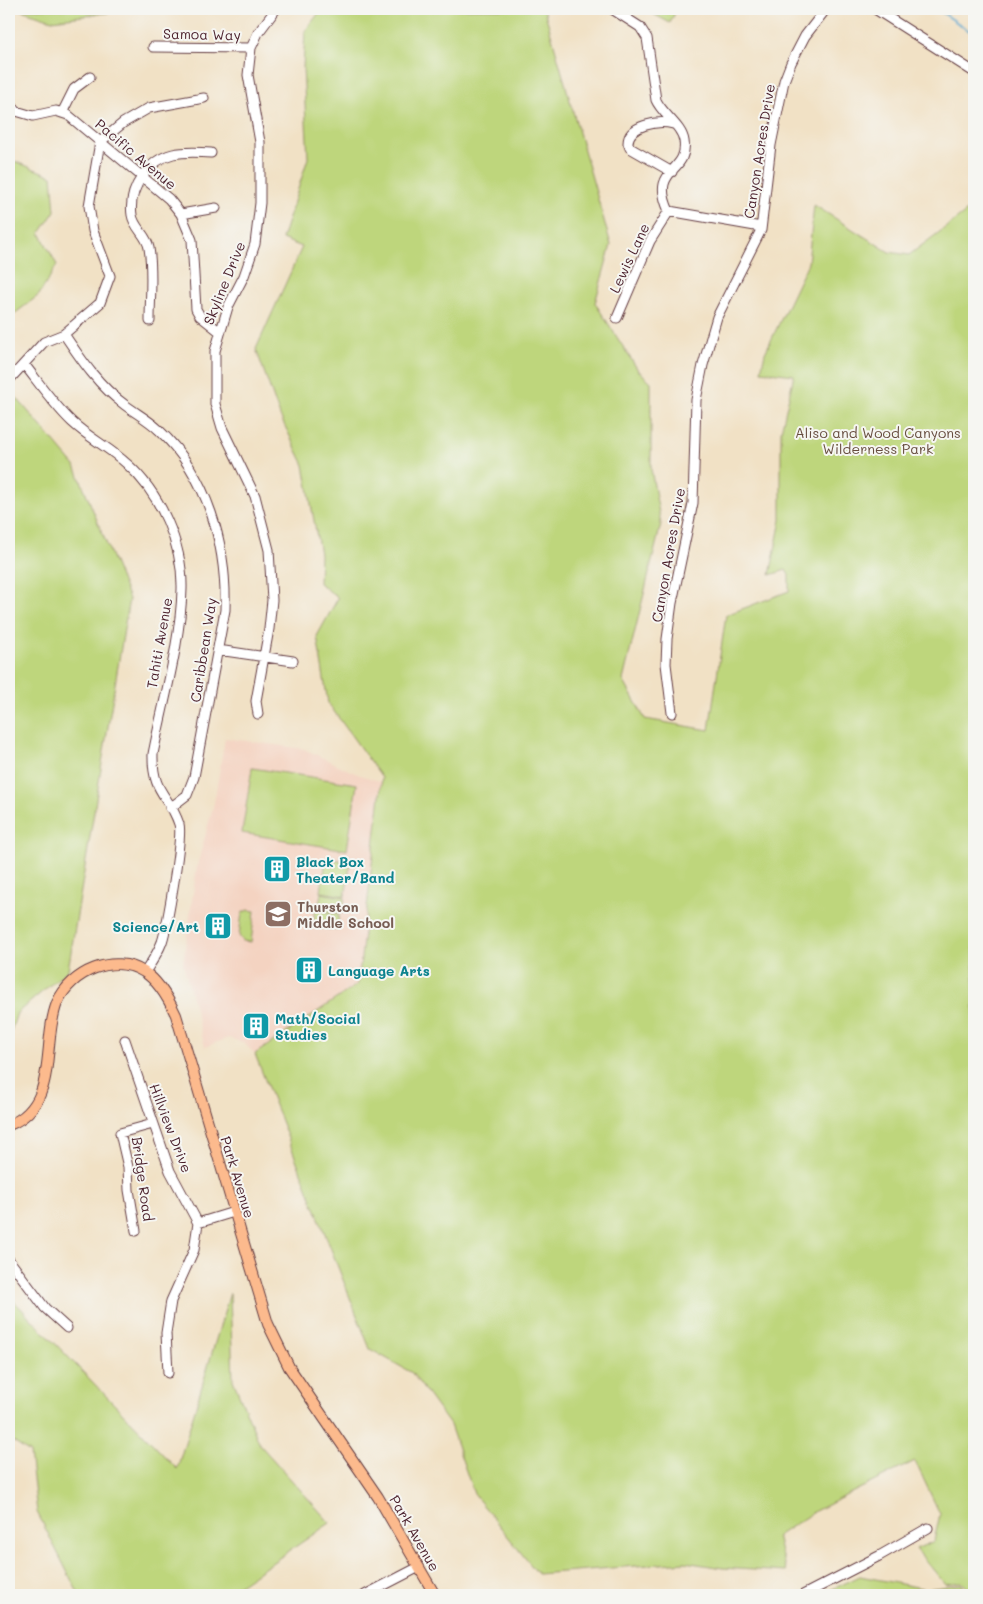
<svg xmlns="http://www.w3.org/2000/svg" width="983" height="1604" viewBox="0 0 983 1604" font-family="Mali,sans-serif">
<rect width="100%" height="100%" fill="#f6f6f2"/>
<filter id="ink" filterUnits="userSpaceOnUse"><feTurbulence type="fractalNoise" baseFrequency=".02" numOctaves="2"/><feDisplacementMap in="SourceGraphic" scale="10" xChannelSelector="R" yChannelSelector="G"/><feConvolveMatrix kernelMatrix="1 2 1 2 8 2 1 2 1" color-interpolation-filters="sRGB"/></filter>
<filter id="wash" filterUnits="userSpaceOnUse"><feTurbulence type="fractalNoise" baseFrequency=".0096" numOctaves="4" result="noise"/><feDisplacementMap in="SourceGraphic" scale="20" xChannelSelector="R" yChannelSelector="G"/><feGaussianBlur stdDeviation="1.12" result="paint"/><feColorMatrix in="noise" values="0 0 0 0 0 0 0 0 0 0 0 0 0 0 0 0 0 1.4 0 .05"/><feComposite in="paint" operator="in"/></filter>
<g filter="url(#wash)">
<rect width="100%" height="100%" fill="#f1e1c5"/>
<path fill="#f4d3c1" d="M 225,738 L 304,749 L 357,774 L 382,782 L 358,984 L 255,1054 L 243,1042 L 228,1038 L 205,1047 L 183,963 L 197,866 L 214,803 Z"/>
<path fill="#bed67b" stroke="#847a53" d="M 18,9 L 128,9 L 129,10 L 52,20 Z
M 322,9 L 544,9 L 611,245 L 595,303 L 638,370 L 651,382 L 651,469 L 661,524 L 623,680 L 645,719 L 709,730 L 726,615 L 789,591 L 789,575 L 786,570 L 770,575 L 781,520 L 781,431 L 794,375 L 761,371 L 765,353 L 808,263 L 814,205 L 889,252 L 909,255 L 974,206 L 974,1595 L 962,1582 L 945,1584 L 916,1549 L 934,1541 L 940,1514 L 915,1461 L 815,1511 L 777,1536 L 786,1572 L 723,1568 L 685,1562 L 538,1574 L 474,1494 L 450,1425 L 412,1373 L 370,1349 L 255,1054 L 358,984 L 382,778 L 328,703 L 317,636 L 338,598 L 319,583 L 320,554 L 304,465 L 280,416 L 256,349 L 302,247 L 282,239 L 308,158 L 303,68 L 305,31 Z
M 644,9 L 677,9 L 670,23 Z
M 9,159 L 52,176 L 55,211 L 40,233 L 57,265 L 39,295 L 9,318 Z
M 9,389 L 75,466 L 129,599 L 68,970 L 17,1013 L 9,1037 Z
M 252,768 L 357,784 L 347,850 L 242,833 Z
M 326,858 L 351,862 L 348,878 L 324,875 Z
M 323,876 L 348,879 L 345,896 L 321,892 Z
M 321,893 L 345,897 L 343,913 L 318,910 Z
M 248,910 L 255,911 L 251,942 L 243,941 L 239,936 L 242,913 Z
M 315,910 L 339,914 L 337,930 L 313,927 Z
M 230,1293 L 233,1380 L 260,1445 L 330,1523 L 225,1595 L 79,1595 L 37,1512 L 30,1453 L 9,1439 L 9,1296 L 177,1469 Z
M 860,1576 L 927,1589 L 962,1584 L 966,1595 L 820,1595 Z"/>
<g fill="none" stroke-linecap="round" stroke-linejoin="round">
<path stroke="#54a6cf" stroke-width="2" d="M 937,9 L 974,34"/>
</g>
</g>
<g filter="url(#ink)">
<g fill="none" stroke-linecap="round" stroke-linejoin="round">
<g stroke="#633c42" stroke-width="11">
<path id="minor" d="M 612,9 L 640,27 L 647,38 L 656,100 C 662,114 682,126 684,141 C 689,174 649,167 669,211
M 875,9 L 974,72
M 153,47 L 251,48
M 10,102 L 16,111 L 33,116 L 56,111 L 68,115 L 169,199 L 181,214 L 192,240 L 196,309 L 200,316 L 219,331
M 62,113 L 74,89 L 90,77
M 672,172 L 630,148 L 628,143 C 628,125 659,120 673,124
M 669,211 L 761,227
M 181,214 L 216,208
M 617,318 L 650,241 L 669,211
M 150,321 C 150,297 153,272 149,248 C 147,235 134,228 132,215 C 128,189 148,160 173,154 C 186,151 199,152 211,153
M 64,334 C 82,361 99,386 125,405 C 137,414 149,420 159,430 C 208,476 227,545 225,610 L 194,777 L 187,795 L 170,808
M 24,364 C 39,383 54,405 72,422 C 89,438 110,448 127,464 C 160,493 183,545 182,589 C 181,640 163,703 153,754 C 152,794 169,794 179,824 C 183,837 167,927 162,942 C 158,953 151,963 145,972
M 9,380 L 44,342 L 64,334 L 100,303 L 110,276 L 93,231 L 89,206 L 100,142 L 123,123 L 149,108 L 204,98
M 218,650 L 293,661
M 672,713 L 666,664 L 667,639 L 672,603 L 693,503 L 696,400 L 703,365 L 717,317 L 761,230 L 771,145 L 784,81 L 791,63 L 805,36 L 826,9
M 258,714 L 256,701 L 269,629 L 272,600 L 269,550 L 255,496 L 222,428 L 215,404 L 215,351 L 228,307 L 244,276 L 255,244 L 260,203 L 260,142 L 248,75 L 251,48 L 258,33 L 276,9
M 125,1040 L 170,1171 L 198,1223 L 194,1250 L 171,1301 L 166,1333 L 168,1373
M 198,1223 L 234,1212
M 136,1231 L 129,1190 L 128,1167 L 120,1133 L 153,1124
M 9,1260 L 45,1308 L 67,1328
M 365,1595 L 419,1567
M 803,1595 L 879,1556 L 928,1528"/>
</g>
<g stroke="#633c42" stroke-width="12">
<path id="major" d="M 9,1125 C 60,1104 41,1044 57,1003 C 71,971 114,953 144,972 C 159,981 169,1000 176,1015 L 268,1324 L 289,1367 L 378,1497 L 435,1595"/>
</g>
<use href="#minor" stroke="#fff" stroke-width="9"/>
<use href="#major" stroke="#fcba8d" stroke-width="10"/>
</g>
</g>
<defs>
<g id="building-square" transform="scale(1.4375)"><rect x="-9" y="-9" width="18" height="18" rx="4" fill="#0f9aa8" stroke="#f6f6f2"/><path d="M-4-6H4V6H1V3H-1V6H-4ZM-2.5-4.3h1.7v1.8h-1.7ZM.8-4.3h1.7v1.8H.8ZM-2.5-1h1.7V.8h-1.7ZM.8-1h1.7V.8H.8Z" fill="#fff"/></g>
<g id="school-square" transform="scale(1.4375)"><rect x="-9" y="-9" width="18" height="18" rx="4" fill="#8d6e63" stroke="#f6f6f2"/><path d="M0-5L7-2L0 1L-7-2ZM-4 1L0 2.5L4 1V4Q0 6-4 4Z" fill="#fff"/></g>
</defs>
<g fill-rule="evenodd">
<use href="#building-square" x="277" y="869"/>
<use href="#school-square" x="278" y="914"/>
<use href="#building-square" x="218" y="926"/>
<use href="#building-square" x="309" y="970"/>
<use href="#building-square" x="256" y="1026"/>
</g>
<g text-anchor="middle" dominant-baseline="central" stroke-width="4" stroke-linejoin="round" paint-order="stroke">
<g font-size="14" fill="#4a1f2b" stroke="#f6f6f2">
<text transform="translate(202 34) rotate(1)">Samoa Way</text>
<text transform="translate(759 151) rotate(-81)">Canyon Acres Drive</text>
<text transform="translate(136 154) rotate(40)">Pacific Avenue</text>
<text transform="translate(629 258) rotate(-65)">Lewis Lane</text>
<text transform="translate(224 283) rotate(-68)">Skyline Drive</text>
<text transform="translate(668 555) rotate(-80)">Canyon Acres Drive</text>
<text transform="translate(159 643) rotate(-80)">Tahiti Avenue</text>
<text transform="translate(203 650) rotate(-81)">Caribbean Way</text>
<text transform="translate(171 1128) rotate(69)">Hillview Drive</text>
<text transform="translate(238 1177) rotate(73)">Park Avenue</text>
<text transform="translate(143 1179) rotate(82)">Bridge Road</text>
<text transform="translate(415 1533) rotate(60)">Park Avenue</text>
</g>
<g font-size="14" fill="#674d3f" stroke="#f6f6f2">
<text x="878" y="432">Aliso and Wood Canyons<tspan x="878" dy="16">Wilderness Park</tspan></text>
</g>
<g font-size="14" font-weight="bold" fill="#0d838f" stroke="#f6f6f2" text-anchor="start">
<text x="296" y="861">Black Box<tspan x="296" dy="16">Theater/Band</tspan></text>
<text x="199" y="926" text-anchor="end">Science/Art</text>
<text x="328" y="970">Language Arts</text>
<text x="275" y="1018">Math/Social<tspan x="275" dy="16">Studies</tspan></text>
</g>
<g font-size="14" font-weight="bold" fill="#785e54" stroke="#f6f6f2" text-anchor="start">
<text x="297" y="906">Thurston<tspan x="297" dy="16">Middle School</tspan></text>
</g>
</g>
<rect width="983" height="1604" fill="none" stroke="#f6f6f2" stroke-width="30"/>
</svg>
